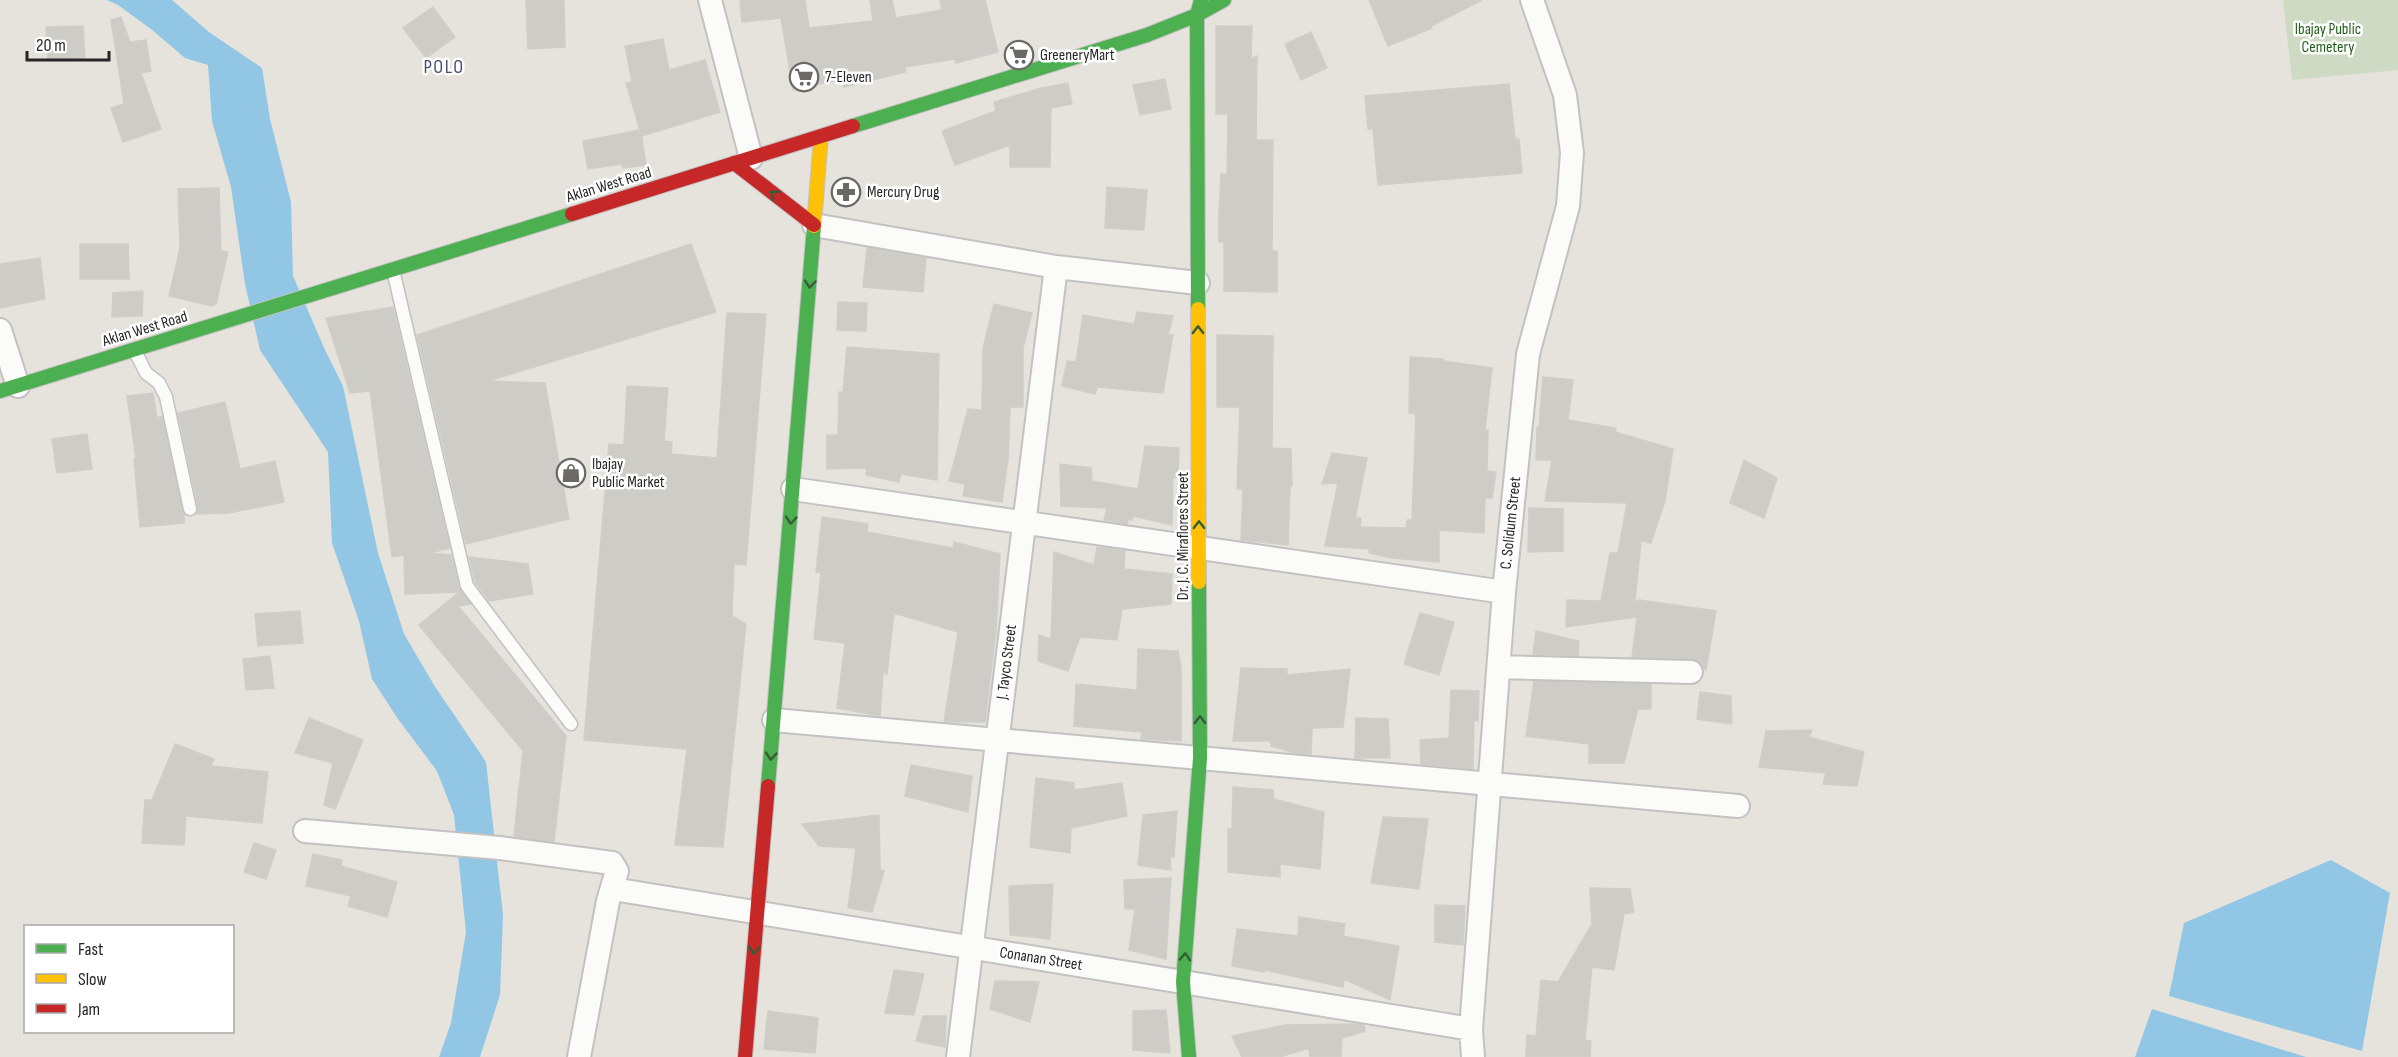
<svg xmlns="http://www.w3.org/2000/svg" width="2398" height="1057" viewBox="0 0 2398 1057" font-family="'Sofia Sans Condensed',sans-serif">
<rect width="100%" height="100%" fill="#e5e3dc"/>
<path fill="#cfdac4" d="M 2283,0 L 2398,0 L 2398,70 L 2292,80 Z"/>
<path fill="#91c7e5" d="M 107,0 L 172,0 L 209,32 L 262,68 L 270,119 L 291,202 L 293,276 L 325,350 L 343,386 L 378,553 L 404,634 L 434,685 L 486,762 L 503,915 L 500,995 L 480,1057 L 439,1057 L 451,1023 L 466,932 L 454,815 L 437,771 L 398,719 L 372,679 L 359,621 L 332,543 L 328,452 L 260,350 L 245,284 L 231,187 L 212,121 L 208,65 L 185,58 L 151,29 L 118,5 Z
M 2331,860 L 2390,893 L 2362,1051 L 2169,996 L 2184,923 Z
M 2152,1009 L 2306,1057 L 2135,1057 Z"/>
<path fill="#ceccc7" stroke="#d0cec8" stroke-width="1.5" d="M 526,0 L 564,0 L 565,47 L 528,49 Z
M 740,0 L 805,0 L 809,28 L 873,21 L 870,0 L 892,0 L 896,18 L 942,10 L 940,0 L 985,0 L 998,52 L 956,63 L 955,59 L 905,67 L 906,72 L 844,87 L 842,79 L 793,90 L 781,18 L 742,22 Z
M 1369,0 L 1482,0 L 1431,26 L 1432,28 L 1388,46 Z
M 433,7 L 455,37 L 426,58 L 403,28 Z
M 121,17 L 130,42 L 146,40 L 151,71 L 141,73 L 161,129 L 123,142 L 111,108 L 124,104 L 111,20 Z
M 83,26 L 85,58 L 48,60 L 46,27 Z
M 1216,26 L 1252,26 L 1251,59 L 1257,56 L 1256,140 L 1273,140 L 1272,251 L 1277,251 L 1277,292 L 1224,291 L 1224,242 L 1219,242 L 1219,214 L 1221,174 L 1227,174 L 1228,114 L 1216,114 Z
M 1311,32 L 1327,68 L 1301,80 L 1285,44 Z
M 663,39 L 669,70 L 705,60 L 720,112 L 642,136 L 641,132 L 646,165 L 623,168 L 622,164 L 588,169 L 583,141 L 640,130 L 626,83 L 632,82 L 625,46 Z
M 1165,79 L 1171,109 L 1140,115 L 1133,85 Z
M 1068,83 L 1072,104 L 1051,108 L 1050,167 L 1010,167 L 1010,145 L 955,165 L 942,131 L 996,111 L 994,102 L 1041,88 Z
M 1509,84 L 1515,139 L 1519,139 L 1522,173 L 1378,185 L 1373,129 L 1368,129 L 1365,96 Z
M 1107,187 L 1147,190 L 1144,230 L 1105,228 Z
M 219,188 L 221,251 L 228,252 L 216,304 L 212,306 L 169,296 L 180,248 L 178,189 Z
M 80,244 L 128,244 L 129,279 L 80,279 Z
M 691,244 L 716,312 L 488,381 L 545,383 L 569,519 L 466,544 L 417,335 Z
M 867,248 L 926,258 L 923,292 L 863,287 Z
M 40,258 L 45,299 L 0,308 L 0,264 Z
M 143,291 L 142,316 L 112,317 L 113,293 Z
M 838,302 L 867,303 L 866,331 L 837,330 Z
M 994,304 L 1032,313 L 1023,348 L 1023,407 L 1010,407 L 1008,459 L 1002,502 L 963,496 L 965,484 L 949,481 L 968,409 L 982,410 L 983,348 Z
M 393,307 L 450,548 L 430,553 L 451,555 L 459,588 L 471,604 L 458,606 L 566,736 L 554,842 L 514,836 L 523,751 L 419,625 L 459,592 L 405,594 L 404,555 L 392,557 L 370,391 L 350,393 L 326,318 Z
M 1137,312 L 1173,316 L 1168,335 L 1173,335 L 1163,393 L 1097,387 L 1095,394 L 1062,386 L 1067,361 L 1076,362 L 1083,315 L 1134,324 Z
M 727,313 L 766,314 L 746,565 L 734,564 L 732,616 L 746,624 L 723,847 L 675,845 L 687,749 L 584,740 L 609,444 L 624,445 L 627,386 L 668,388 L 664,441 L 672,442 L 671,454 L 717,458 Z
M 1217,335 L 1273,336 L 1272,448 L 1291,449 L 1292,486 L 1290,486 L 1288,545 L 1241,540 L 1243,489 L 1237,489 L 1240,407 L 1217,407 Z
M 847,347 L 939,354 L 937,480 L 901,474 L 899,482 L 866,475 L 867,468 L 827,469 L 827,435 L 838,435 L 839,392 L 843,392 Z
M 1410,357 L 1443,359 L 1443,361 L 1492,368 L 1485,430 L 1488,430 L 1487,471 L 1496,472 L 1492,498 L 1485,498 L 1484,533 L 1439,530 L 1439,562 L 1391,558 L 1369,553 L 1369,549 L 1325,546 L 1338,483 L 1322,484 L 1332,453 L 1367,458 L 1355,518 L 1361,518 L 1360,527 L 1406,528 L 1407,520 L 1412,520 L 1416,414 L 1409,413 Z
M 1543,377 L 1573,380 L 1568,420 L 1616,428 L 1615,432 L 1673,449 L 1665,501 L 1651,543 L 1641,541 L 1635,602 L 1639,600 L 1716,611 L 1706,670 L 1699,661 L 1692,659 L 1632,657 L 1637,617 L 1566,627 L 1567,600 L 1601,601 L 1610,553 L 1618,553 L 1627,503 L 1545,501 L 1552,460 L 1536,460 L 1537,427 L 1539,427 Z
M 153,393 L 157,418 L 162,416 L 184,515 L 184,523 L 140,527 L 134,459 L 136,459 L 127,396 Z
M 225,402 L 240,469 L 275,461 L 284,502 L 229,513 L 196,514 L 198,507 L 178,413 Z
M 87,434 L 92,469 L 57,473 L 52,439 Z
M 1145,446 L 1179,448 L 1178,477 L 1173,477 L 1172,525 L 1133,516 L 1132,520 L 1128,519 L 1127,524 L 1104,520 L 1107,508 L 1061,506 L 1060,464 L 1091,468 L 1092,481 L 1138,489 Z
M 1744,460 L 1777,478 L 1764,518 L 1730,503 Z
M 1529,508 L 1563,509 L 1563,551 L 1528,552 Z
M 822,517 L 868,524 L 867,532 L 953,548 L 954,542 L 1000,554 L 996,631 L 985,722 L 944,722 L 958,632 L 894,613 L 887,674 L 883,673 L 880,716 L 837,708 L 845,643 L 814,639 L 821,573 L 816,572 Z
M 1097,547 L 1125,551 L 1124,569 L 1172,574 L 1171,604 L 1122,609 L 1117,640 L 1080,637 L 1068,671 L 1038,661 L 1039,635 L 1051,639 L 1054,552 L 1094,565 Z
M 469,557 L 528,564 L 533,594 L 489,601 L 475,582 Z
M 300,611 L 303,643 L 258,646 L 255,614 Z
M 1420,613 L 1454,622 L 1439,675 L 1404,664 Z
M 1536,631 L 1579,641 L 1578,656 L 1533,654 Z
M 1138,649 L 1178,651 L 1181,667 L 1181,741 L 1141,739 L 1142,732 L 1074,726 L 1076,684 L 1137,690 Z
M 270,656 L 274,688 L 246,690 L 243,659 Z
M 1241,668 L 1287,669 L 1287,675 L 1350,669 L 1343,727 L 1312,728 L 1311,754 L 1295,753 L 1271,746 L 1271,741 L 1233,741 Z
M 1534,681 L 1651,684 L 1651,709 L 1638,709 L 1624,763 L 1589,763 L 1589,744 L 1526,736 Z
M 1451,690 L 1479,691 L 1478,721 L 1474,720 L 1473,769 L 1421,764 L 1420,740 L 1449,738 Z
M 1700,692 L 1731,696 L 1732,724 L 1697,719 Z
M 309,718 L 363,740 L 335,809 L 324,805 L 333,763 L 295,753 Z
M 1356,718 L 1388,719 L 1390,758 L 1355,758 Z
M 1812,730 L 1809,737 L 1864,752 L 1857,786 L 1823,784 L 1826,773 L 1759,767 L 1766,731 Z
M 175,744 L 214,759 L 211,766 L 268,772 L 262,823 L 186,816 L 184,845 L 142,843 L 145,800 L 152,800 Z
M 911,765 L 972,776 L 968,812 L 905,796 Z
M 1036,778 L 1074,783 L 1074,790 L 1122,783 L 1127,816 L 1071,828 L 1070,853 L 1030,847 Z
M 1233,787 L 1273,790 L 1274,799 L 1324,812 L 1320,869 L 1280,864 L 1280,877 L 1228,872 L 1228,829 L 1232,829 Z
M 1177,811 L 1174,857 L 1170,856 L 1171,870 L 1138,865 L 1143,815 Z
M 879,815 L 880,870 L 884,871 L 872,912 L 848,908 L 856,848 L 819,846 L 802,824 Z
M 1383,817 L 1428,819 L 1419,889 L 1371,883 Z
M 254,843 L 276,850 L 266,879 L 244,872 Z
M 313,854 L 342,860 L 341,866 L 397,882 L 387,917 L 348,906 L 351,896 L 306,886 Z
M 1171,878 L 1166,959 L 1129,950 L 1135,909 L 1125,909 L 1124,880 Z
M 1053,884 L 1050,939 L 1010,935 L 1009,886 Z
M 1590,888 L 1630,889 L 1634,912 L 1624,914 L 1614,970 L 1592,967 L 1585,1040 L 1591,1041 L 1590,1057 L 1526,1057 L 1527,1035 L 1536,1036 L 1541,980 L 1558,982 L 1592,924 Z
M 1435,905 L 1465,906 L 1463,945 L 1435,942 Z
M 1299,917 L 1345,924 L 1343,936 L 1399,946 L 1390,1000 L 1344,979 L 1343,987 L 1264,970 L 1264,972 L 1232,966 L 1237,929 L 1298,936 Z
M 894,970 L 924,974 L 914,1015 L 885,1013 Z
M 995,981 L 1039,982 L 1030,1022 L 990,1009 Z
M 1166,1010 L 1170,1053 L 1133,1050 L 1133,1011 Z
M 768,1011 L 818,1018 L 815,1053 L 764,1049 Z
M 923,1016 L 946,1016 L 945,1047 L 916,1041 Z
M 1358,1024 L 1364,1025 L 1365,1031 L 1342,1038 L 1341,1057 L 1310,1057 L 1309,1048 L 1280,1057 L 1242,1057 L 1232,1036 L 1285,1025 Z"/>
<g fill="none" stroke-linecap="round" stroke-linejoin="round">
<g stroke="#c3c2c2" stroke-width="15">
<path id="lane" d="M 393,270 L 467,586 L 571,724
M 135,351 L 146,373 L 159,383 L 166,397 L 190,509"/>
</g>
<g stroke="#c3c2c2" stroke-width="26">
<path id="street" d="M 710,0 L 751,158
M 814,225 L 1056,267 L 1198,283
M 0,330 L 18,386
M 793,489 L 1504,592
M 1499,667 L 1691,672
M 774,720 L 1738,806
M 305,831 L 500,848 L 612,863 L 617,871 L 608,901 L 579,1057
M 613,885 L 619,890 L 1471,1029
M 958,1057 L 1056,267
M 1473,1057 L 1471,1029 L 1504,592 L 1528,354 L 1568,206 L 1572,153 L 1565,95 L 1532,0"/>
</g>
<g stroke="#c3c2c2" stroke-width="16">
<path id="fast" d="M 853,126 L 1147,35 L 1197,15 L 1224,0
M 1198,309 L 1197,15 L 1201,0
M 0,391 L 572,214
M 768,786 L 814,226
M 1189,1057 L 1183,982 L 1200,758 L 1199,582"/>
</g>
<g stroke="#c3c2c2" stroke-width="16">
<path id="slow" d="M 814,226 L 821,136
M 1198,309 L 1199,582"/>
</g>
<g stroke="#c3c2c2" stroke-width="16">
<path id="jam" d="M 734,163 L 814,225
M 572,214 L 853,126
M 745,1057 L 768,786"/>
</g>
<use href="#lane" stroke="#fbfbfa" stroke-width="12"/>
<use href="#street" stroke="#fbfbfa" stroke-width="22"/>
<use href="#fast" stroke="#4caf50" stroke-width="14"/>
<use href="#slow" stroke="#ffc107" stroke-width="14"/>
<use href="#jam" stroke="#c62828" stroke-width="14"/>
</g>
<defs><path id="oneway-chevron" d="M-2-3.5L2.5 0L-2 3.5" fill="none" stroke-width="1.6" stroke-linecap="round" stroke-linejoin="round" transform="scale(1.5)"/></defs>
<g stroke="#365d37">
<use href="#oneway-chevron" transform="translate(774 194) rotate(-142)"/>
<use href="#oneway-chevron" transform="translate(810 284) rotate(95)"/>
<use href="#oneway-chevron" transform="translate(1198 330) rotate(-90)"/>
<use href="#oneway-chevron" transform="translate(791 520) rotate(95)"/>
<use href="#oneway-chevron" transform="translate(1199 525) rotate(-90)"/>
<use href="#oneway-chevron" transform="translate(1200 720) rotate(-90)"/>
<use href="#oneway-chevron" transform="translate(771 756) rotate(95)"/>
<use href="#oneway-chevron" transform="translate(754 950) rotate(95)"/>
<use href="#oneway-chevron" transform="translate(1185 957) rotate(-86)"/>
</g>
<defs>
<g id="supermarket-ring" transform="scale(1.5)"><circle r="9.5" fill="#fff" stroke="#6a6966" stroke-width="1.5"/><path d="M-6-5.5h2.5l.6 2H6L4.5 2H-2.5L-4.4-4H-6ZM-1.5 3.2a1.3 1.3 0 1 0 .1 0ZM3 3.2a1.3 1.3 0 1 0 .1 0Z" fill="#6a6966"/></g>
<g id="pharmacy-ring" transform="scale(1.5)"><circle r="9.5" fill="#fff" stroke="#6a6966" stroke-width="1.5"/><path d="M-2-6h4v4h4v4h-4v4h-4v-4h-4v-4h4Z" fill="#6a6966"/></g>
<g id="shop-ring" transform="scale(1.5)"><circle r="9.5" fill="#fff" stroke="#6a6966" stroke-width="1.5"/><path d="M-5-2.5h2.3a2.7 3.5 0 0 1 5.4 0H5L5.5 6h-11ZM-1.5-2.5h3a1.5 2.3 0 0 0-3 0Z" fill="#6a6966"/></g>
</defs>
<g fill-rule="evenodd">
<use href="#supermarket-ring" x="1019" y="55"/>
<use href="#supermarket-ring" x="804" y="77"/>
<use href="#pharmacy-ring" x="846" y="192"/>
<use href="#shop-ring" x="571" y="473"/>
</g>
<g text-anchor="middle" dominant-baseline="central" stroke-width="5" stroke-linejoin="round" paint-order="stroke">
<g font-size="16" fill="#225f1b" stroke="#fff">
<text x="2328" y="29">Ibajay Public<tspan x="2328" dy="18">Cemetery</tspan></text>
</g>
<g font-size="16" fill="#272727" stroke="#fff" text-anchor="start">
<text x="1040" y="55">GreeneryMart</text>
<text x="825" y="77">7-Eleven</text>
<text x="867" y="192">Mercury Drug</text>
<text x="592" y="464">Ibajay<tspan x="592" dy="18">Public Market</tspan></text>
</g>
<g font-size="16" fill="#272727" stroke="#fff">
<text transform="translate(609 185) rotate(-17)">Aklan West Road</text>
<text transform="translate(145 329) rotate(-17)">Aklan West Road</text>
<text transform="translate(1511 523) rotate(-84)">C. Solidum Street</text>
<text transform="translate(1183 536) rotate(-90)">Dr. J. C. Miraflores Street</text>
<text transform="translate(1007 662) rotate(-83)">J. Tayco Street</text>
<text transform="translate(1041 959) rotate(9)">Conanan Street</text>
</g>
<g font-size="20" letter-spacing="1.5" fill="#494d75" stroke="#fff">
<text x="444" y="67">POLO</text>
</g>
</g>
<rect x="24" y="925" width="210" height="108" fill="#ffffff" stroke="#a9a9a9" stroke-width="1.5"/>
<rect x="36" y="944" width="30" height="9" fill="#4caf50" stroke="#a9a9a9" stroke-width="1.5"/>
<text x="78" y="955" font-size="18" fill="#272727">Fast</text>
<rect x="36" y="974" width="30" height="9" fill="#ffc107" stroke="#a9a9a9" stroke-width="1.5"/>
<text x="78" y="985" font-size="18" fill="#272727">Slow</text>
<rect x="36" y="1004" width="30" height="9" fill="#c62828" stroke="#a9a9a9" stroke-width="1.5"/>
<text x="78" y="1015" font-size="18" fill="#272727">Jam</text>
<path d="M27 51v9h82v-9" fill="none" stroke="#272727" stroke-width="3"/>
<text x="36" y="51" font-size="18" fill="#272727" stroke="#ffffff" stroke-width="4.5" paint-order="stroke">20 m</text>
</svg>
